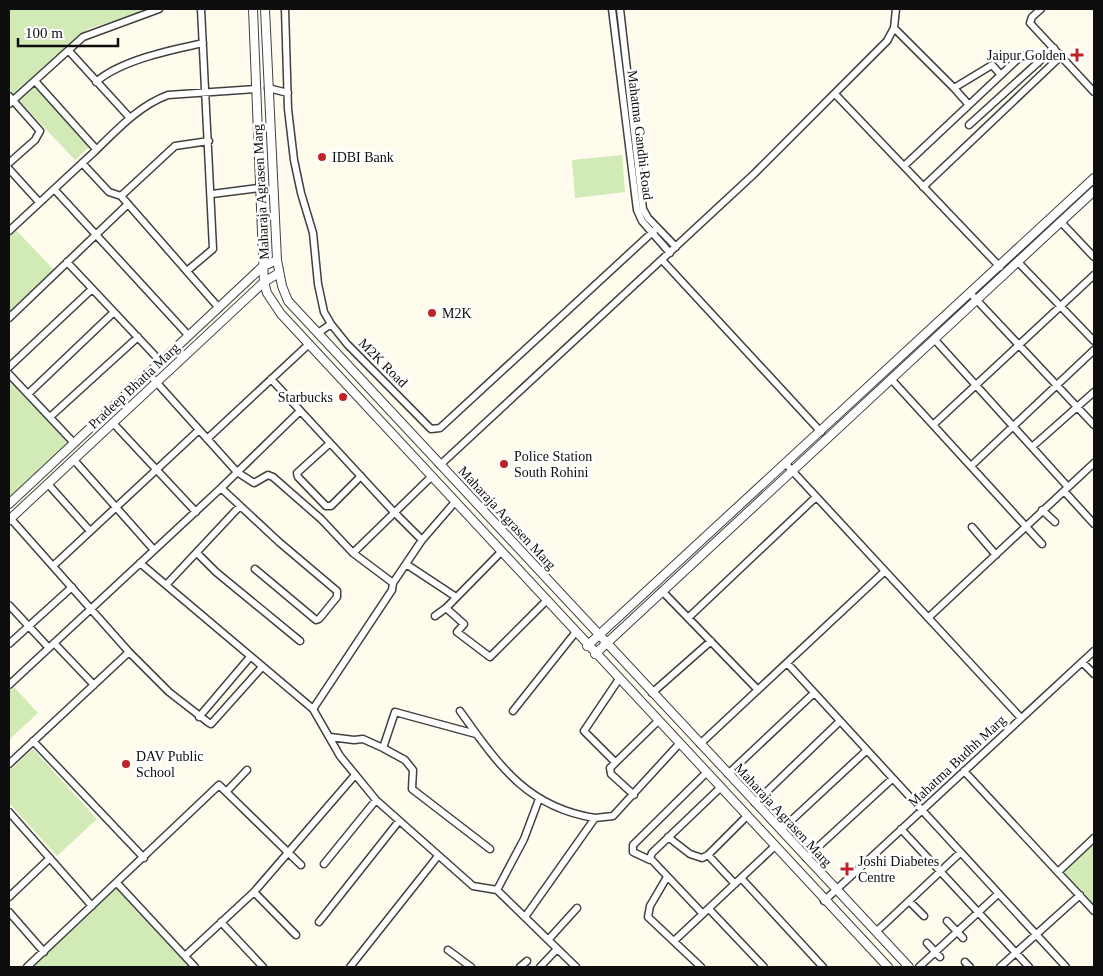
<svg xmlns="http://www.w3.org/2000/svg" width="1103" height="976" viewBox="0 0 1103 976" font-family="'Times New Roman',serif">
<rect width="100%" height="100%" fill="#fffcee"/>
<path fill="#d1eab6" d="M 9,9 L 151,9 L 88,29 L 30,81 L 89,147 L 75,160 L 9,90 Z
M 622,155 L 625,192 L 575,198 L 572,160 Z
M 16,230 L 54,270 L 9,312 L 9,236 Z
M 9,380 L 71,446 L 9,498 Z
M 14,687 L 38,713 L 9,740 L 9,692 Z
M 33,749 L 97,819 L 57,856 L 9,803 L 9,771 Z
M 1094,842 L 1094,905 L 1063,871 Z
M 116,888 L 189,967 L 32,967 Z"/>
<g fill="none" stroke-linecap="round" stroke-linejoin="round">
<g stroke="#404040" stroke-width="9">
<path id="minor" d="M 285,9 L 288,109 L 294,160 L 301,193 L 313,233 L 318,284 L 324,312 L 331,324 L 347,344 L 431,429 L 440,428 L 657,228
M 612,9 L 637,210 L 642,221 L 670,253
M 620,9 L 643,209 L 648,218 L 676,247
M 1041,9 L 1032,17 L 1030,23 L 1094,92
M 894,28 L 954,88 L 992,65 L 1001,75
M 69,51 L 130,118
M 35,81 L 96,149
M 96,82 C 121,60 171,50 203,43
M 268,88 L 288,93
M 954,88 L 969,105
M 835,94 L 1000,267
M 9,96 L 40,131 L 35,140 L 9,163
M 9,104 L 83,37 L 159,9
M 969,125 L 1054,48
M 82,163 L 109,192 L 121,196 L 219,308
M 904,166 L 1021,56 L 1031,56 L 1038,63
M 9,169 L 39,202
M 923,187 L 1061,56
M 54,189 L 189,336
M 212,194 L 259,188
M 121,196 L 175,146 L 209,141
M 1061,222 L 1094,257
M 9,231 C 37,205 65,179 93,153 C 116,131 138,106 168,95 L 256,89
M 662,260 L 821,432
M 67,262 L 161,362
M 1018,262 L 1094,341
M 187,271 L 213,249 L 201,9
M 971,294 L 1094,425
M 9,318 L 128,204
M 318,333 L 331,324
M 935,340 L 1068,487
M 9,367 L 92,289
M 9,374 L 74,443
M 149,374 L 237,472 L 254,483 L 268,475 L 273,477 L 321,519 L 353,553 L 393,583
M 271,379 L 392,510 L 422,540
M 891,379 L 1042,544
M 28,394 L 114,312
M 50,417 L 138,337
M 113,423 L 196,512
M 933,425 L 1094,275
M 207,439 L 309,344
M 329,444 L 297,473 L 298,477 L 326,506 L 331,506 L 361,476
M 1032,447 L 1094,392
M 74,460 L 154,550
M 786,464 L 1021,718
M 440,465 L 754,174 L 887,41 L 894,28 L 896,9
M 971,466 L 1094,350
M 48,484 L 90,531
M 221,488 L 279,542 L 337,591 L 337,597 L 319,619 L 316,620 L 255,569
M 1064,491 L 1094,524
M 1042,510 L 1055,522
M 11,519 L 129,652 L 169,692 L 209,723 L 211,724 L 262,667
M 972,527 L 996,555
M 197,553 L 216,572 L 300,641
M 353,553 L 431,477
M 140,563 L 313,709 L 340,756 L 376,800 L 473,886 L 497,890 L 576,967
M 406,564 L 456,597
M 53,566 L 199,430
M 166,585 L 240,506
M 662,591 L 758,690
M 9,605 L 49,648
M 446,608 L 464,624 L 457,632 L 490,657 L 546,601
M 435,616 L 446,608 L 501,552
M 688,618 L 816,497
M 928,618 L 1094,463
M 54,643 L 94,685
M 9,644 L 72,587
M 1082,662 L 1094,674
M 787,663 L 1066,967
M 9,685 L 221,488 L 300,411
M 652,693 L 711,641
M 313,709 L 392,590 L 393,583 L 422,540 L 455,502
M 460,711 C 498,764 526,807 595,818
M 513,711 L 575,633
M 199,717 L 250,657
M 330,737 L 354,740 L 363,739 L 383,748 L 395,712 L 476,734
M 33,741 L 144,858
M 700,744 L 885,571
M 383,748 L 405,760 L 413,770 L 412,789 L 490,849
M 615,762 L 584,731 L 619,679
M 9,764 L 129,652
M 964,771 L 1094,911
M 728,774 L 814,693
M 227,791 L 247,770
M 634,795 L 611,774 L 610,768 L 658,721
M 755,803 L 840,721
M 9,812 L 92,906
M 901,829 L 1029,967
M 781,830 L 866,751
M 668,837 L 690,854 L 702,858 L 708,855 L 747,816
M 708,855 L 735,884
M 806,858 L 892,779
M 650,860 L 633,852 L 633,845 L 706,773
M 324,864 L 376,800
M 1058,872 L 1094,838
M 667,877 L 650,906 L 648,917 L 701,967
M 741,878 L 823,967
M 117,883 L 195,967
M 497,890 L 524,839 L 539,799
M 254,892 L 296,935
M 9,897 L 50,858
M 824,901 L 1094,651
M 909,901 L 924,916
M 709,909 L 764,967
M 9,912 L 44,952
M 703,914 L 650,858 L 652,853 L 720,788
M 525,917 L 595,818 L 613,816 L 679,744
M 947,921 L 963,938
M 221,922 L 263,967
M 319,922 L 399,821
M 876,932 L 960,853
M 548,940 L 577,908
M 674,941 L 775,846
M 927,943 L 940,957
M 448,950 L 471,967
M 185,956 L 254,892 L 355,775
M 965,962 L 970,967
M 27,967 L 219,785 L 301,865
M 350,967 L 438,856
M 520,967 L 527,961
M 540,967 L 557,949
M 919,967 L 998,894
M 1000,967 L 1080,895"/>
</g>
<g stroke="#404040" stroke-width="10">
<path id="tertiary" d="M 253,9 L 264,282 L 267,293 L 281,314 L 888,967
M 265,9 L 277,260 L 282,286 L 288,301 L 909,967
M 9,504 L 262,267 L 277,260
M 9,520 L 264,282 L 279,273
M 587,646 L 1094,178
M 595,654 L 1094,191"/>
</g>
<use href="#minor" stroke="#fff" stroke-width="6"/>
<use href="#tertiary" stroke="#fff" stroke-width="8"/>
</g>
<g fill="#c12227" stroke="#fff" stroke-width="2">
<path d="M1074.5 47.5h5v5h5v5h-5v5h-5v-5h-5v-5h5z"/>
<circle cx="322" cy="157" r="5"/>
<circle cx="432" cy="313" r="5"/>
<circle cx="343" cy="397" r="5"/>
<circle cx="504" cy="464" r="5"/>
<circle cx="126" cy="764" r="5"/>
<path d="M844.5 861.5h5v5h5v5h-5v5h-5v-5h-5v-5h5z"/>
</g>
<g text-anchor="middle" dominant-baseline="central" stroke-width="5" stroke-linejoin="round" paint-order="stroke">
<g font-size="14" fill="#0d0d0d" stroke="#fff" text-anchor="start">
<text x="1066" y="55" text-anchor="end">Jaipur Golden</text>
<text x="332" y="157">IDBI Bank</text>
<text x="442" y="313">M2K</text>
<text x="333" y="397" text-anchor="end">Starbucks</text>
<text x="514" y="456">Police Station<tspan x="514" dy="16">South Rohini</tspan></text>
<text x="136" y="756">DAV Public<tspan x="136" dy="16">School</tspan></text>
<text x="858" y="861">Joshi Diabetes<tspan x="858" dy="16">Centre</tspan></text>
</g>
<g font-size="14" fill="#0d0d0d" stroke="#fff">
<text transform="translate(640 135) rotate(83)">Mahatma Gandhi Road</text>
<text transform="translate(261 192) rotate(-93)">Maharaja Agrasen Marg</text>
<text transform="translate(383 363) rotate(45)">M2K Road</text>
<text transform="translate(134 386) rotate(-43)">Pradeep Bhatia Marg</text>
<text transform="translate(507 518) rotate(47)">Maharaja Agrasen Marg</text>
<text transform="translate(957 761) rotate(-43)">Mahatma Budhh Marg</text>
<text transform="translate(783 815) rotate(47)">Maharaja Agrasen Marg</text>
</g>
</g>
<rect width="1103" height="976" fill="none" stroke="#0d0d0d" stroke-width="20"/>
<path d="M18 38v8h100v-8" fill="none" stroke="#0d0d0d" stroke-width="2.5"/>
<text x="25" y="38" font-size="15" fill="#0d0d0d" stroke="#ffffff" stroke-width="4" paint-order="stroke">100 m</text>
</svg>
